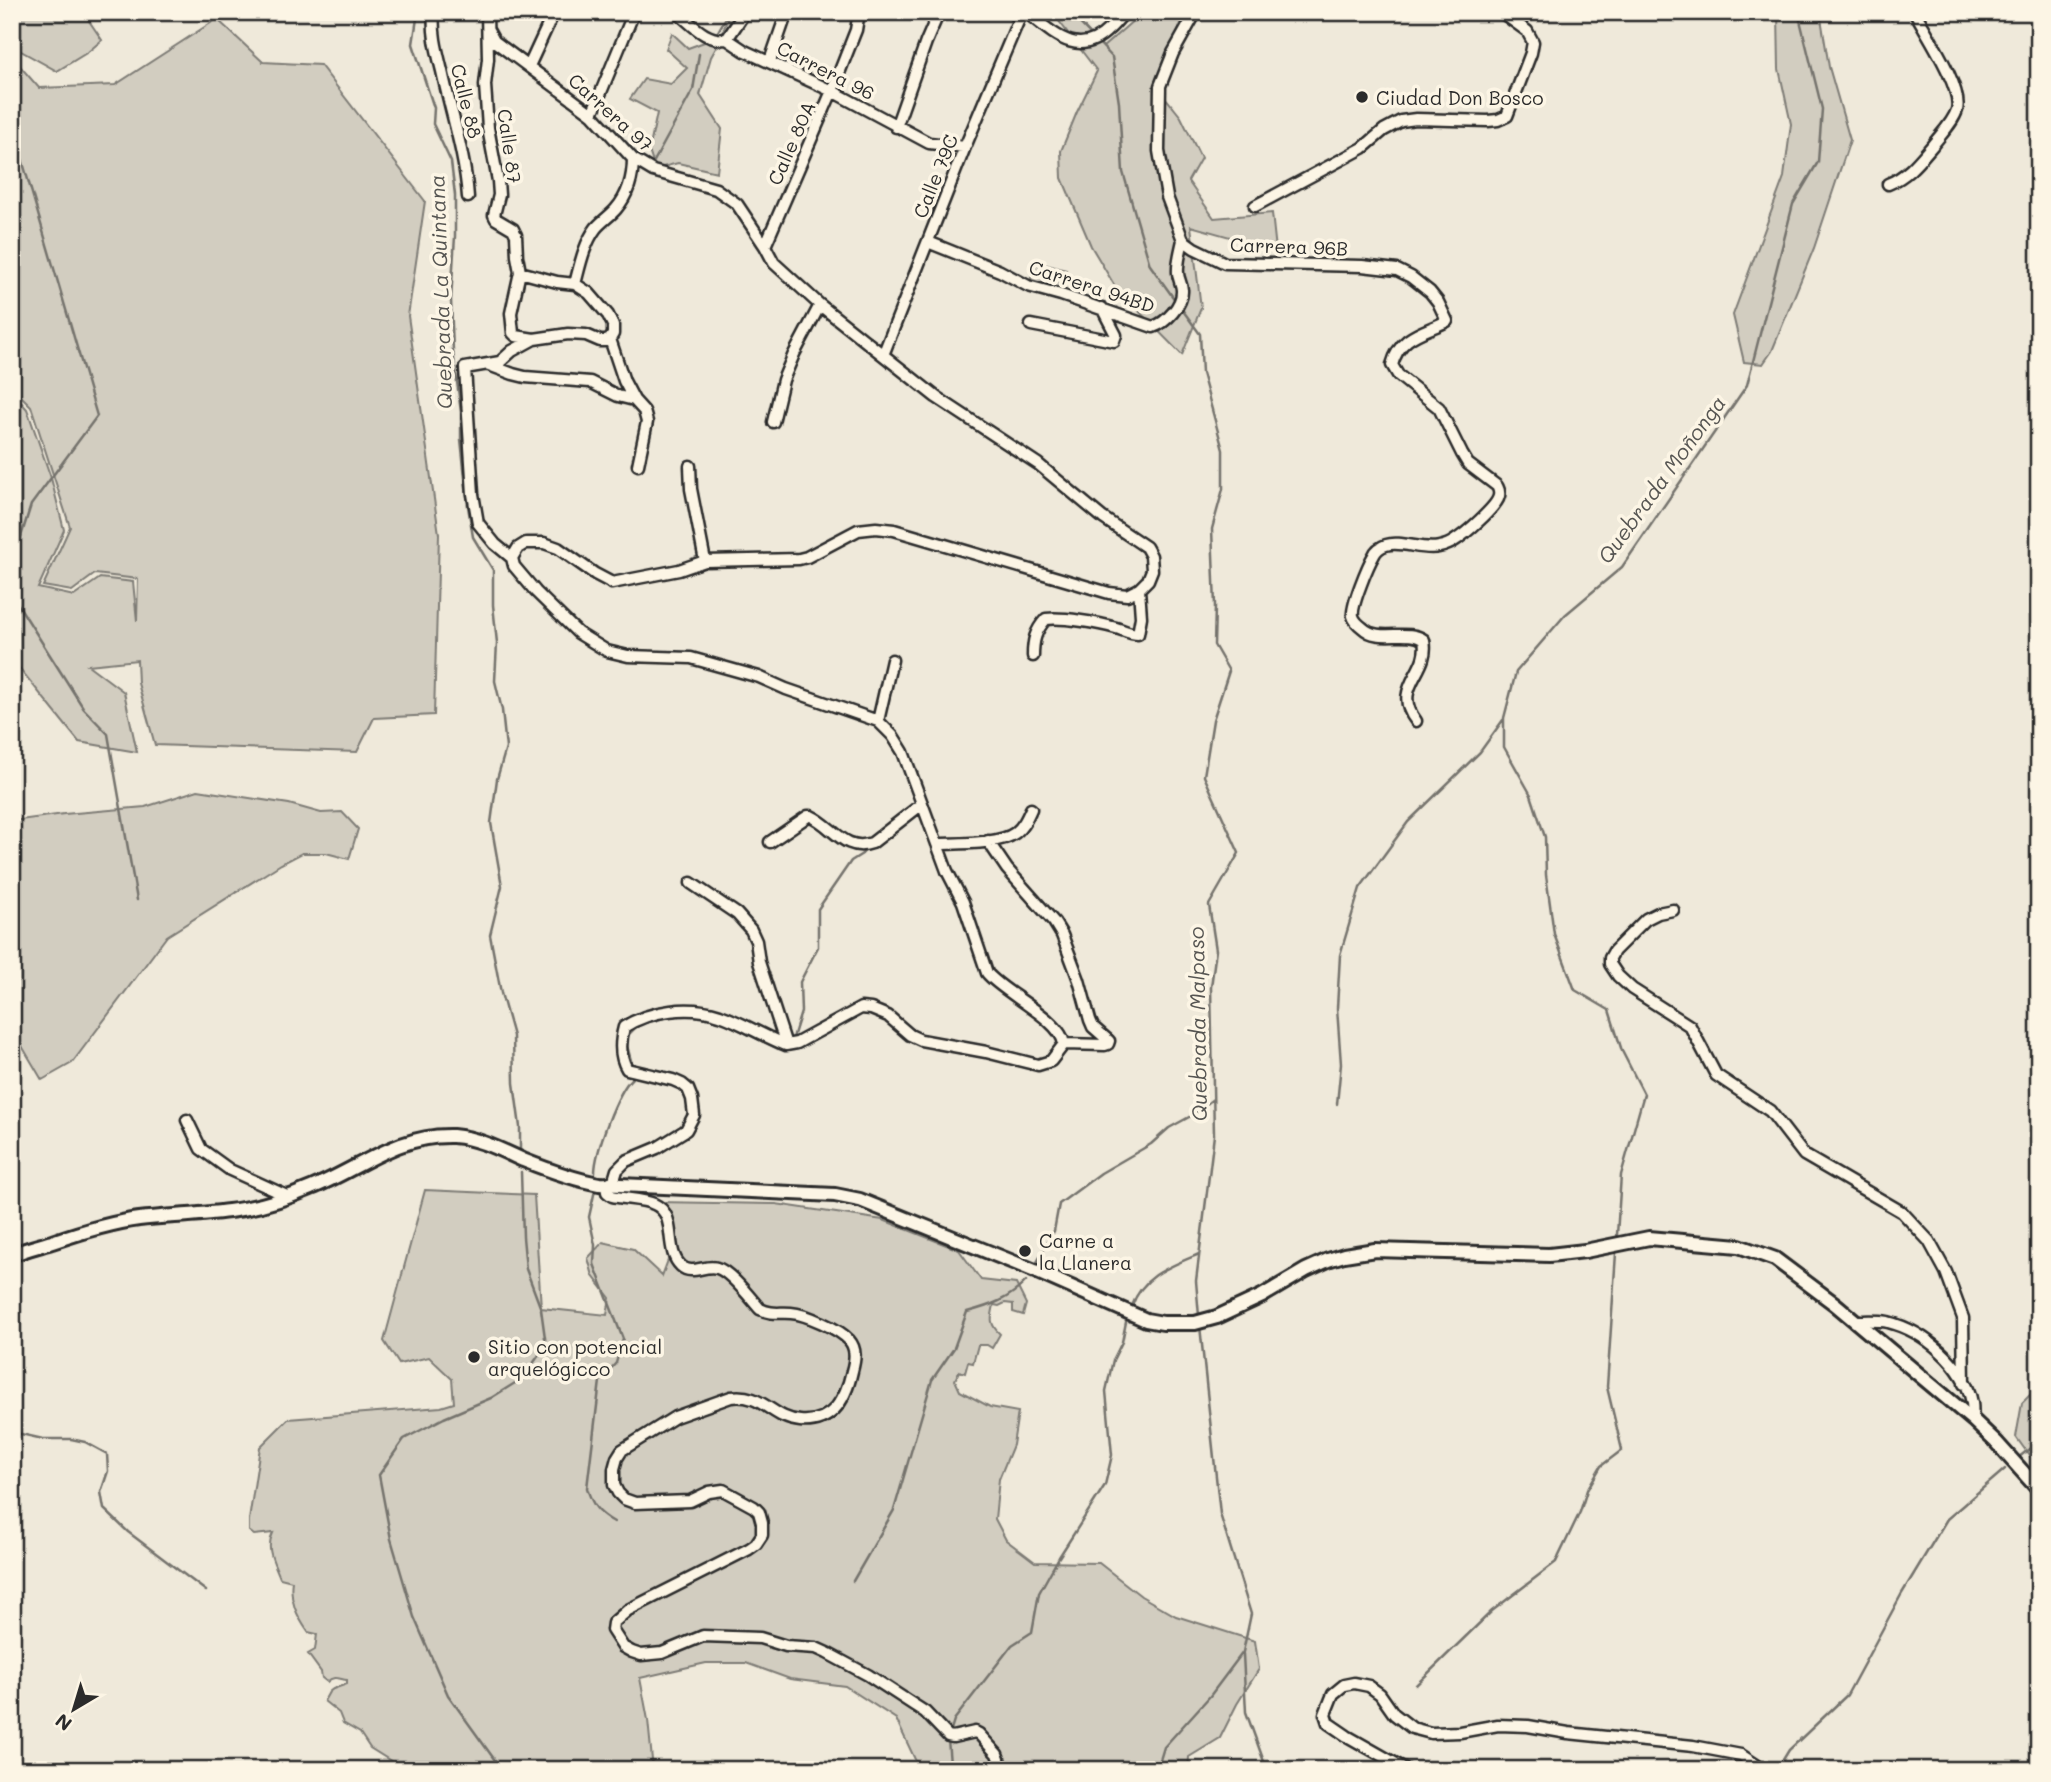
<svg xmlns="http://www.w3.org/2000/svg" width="2051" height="1782" viewBox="0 0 2051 1782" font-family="Mali,sans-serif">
<rect width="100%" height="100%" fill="#efe9da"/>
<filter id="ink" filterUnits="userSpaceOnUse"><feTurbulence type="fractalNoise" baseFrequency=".0143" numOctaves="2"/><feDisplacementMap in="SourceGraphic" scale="14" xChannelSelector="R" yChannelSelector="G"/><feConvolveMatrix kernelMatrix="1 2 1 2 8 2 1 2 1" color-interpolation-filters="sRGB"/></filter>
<g filter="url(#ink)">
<path fill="#d2cdc0" stroke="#7e7c76" stroke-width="2" d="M 12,12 L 83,12 L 102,40 L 88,52 L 57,71 L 12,46 Z
M 730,12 L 736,12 L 711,57 L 700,95 L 722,129 L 717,172 L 678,163 L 655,169 L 649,151 L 657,113 L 630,99 L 644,79 L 671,84 L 687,68 L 666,49 L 672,33 L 688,48 L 721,36 Z
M 1052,12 L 1070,12 L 1103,47 L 1143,12 L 1185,12 L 1158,88 L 1181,117 L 1201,158 L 1188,181 L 1214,218 L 1272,213 L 1276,250 L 1191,226 L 1201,308 L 1182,355 L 1116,288 L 1091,246 L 1062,178 L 1061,151 L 1077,112 L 1097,71 Z
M 1778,12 L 1820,12 L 1829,67 L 1850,140 L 1814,248 L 1772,351 L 1763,364 L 1744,362 L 1733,315 L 1784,177 L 1791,124 L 1779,69 Z
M 217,19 L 263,62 L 320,65 L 425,201 L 408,316 L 439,534 L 434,715 L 374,718 L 357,752 L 155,745 L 138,683 L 137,660 L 88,665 L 124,692 L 137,752 L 79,742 L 12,659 L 12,392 L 27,409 L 51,478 L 64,530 L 38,588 L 74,596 L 100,578 L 133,582 L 137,621 L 138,579 L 95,574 L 72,591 L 43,586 L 70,527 L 31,406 L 12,387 L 12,57 L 39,88 L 115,85 Z
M 1035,262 L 1066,270 L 1061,290 L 1030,282 Z
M 198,790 L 289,804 L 321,813 L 342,812 L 358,829 L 349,859 L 326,853 L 302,853 L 281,864 L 167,936 L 72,1063 L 42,1080 L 12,1029 L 12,821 L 64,814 L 145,807 Z
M 425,1190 L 534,1195 L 541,1308 L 607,1315 L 610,1298 L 593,1276 L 588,1258 L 603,1242 L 633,1249 L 662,1276 L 668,1260 L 666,1240 L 657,1202 L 776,1204 L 883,1220 L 959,1250 L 981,1280 L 1016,1284 L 1026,1304 L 1023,1315 L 1013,1312 L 1013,1304 L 1005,1303 L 999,1306 L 994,1305 C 991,1318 989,1324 1000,1334 L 992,1348 L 987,1345 L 978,1345 L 973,1363 L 968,1362 L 965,1373 L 959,1371 L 955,1380 L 960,1391 L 990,1407 L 1018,1412 L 1013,1445 L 999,1479 L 995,1519 L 1006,1540 L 1035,1562 L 1099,1563 L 1141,1596 L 1176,1616 L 1255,1641 L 1259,1669 L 1237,1704 L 1220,1738 L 1189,1757 L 1188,1770 L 920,1770 L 896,1719 L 845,1686 L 790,1679 L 746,1663 L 706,1663 L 640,1678 L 648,1720 L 653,1770 L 421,1770 L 415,1761 L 409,1765 L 394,1763 L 370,1748 L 360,1733 L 343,1723 L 339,1713 L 324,1701 L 329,1692 L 333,1689 L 347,1684 L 347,1680 C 339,1679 334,1675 327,1682 L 322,1678 L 321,1672 L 308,1654 L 315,1650 L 317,1634 L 308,1632 C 297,1616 289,1600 292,1581 L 280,1578 C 274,1562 265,1549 273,1533 L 254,1535 L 249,1531 L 249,1520 L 260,1447 L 288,1419 L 441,1407 L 454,1403 L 452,1379 L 429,1357 L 399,1364 L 384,1341 Z
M 2039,1386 L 2039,1469 L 2016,1437 L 2022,1403 Z"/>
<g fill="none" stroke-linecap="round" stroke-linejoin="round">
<path stroke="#75736d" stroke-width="2.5" d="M 418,12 L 413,44 L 434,108 L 433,124 L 451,162 L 455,195 L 455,236 L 451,300 L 453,351 L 461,412 L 461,439 L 468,506 L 473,537 L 493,570 L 493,605 L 497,643 L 495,681 L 502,710 L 506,748 L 497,779 L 491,823 L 502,886 L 490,935 L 501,993 L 513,1036 L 514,1083 L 520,1127 L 520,1153
M 1069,12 L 1093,37
M 716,35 L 729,12
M 1098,42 L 1112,57 L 1119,103 L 1123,172 L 1150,265 L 1175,300
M 12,125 L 97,416 L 31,505 L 12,565
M 652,165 L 693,90 L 699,54
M 1181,308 L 1200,334 L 1202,373 L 1223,450 L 1223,489 L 1212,529 L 1215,606 L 1214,645 L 1229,671 L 1213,720 L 1204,776 L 1239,853 L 1209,905 L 1216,950 L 1211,987 L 1214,1135 L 1196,1281 L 1199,1316
M 12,595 L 84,709 L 108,734 L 137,900
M 691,1015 L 717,1019 L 778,1049
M 650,1020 L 685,1014
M 792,1041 L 801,1012 L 800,982 L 818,947 L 818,909 L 851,861 L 862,854 L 867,848
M 633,1068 L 625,1038 L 638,1025
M 1337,1104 L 1341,1064 L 1337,1008 L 1340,955 L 1360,888 L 1408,822 L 1480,752 L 1503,720
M 595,1173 C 595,1152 617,1092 632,1078
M 595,1190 L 589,1217 L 595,1245 L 594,1264 L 623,1339 L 616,1363 L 600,1381 L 587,1488 C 592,1505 598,1513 614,1522
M 1617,1235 L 1621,1175 L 1644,1094 L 1622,1051 L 1609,1010 L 1575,990 L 1554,934 L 1546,875 L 1545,837 L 1531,795 L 1504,747 L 1504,718 L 1516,672 L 1565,615 L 1622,567 L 1747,385 L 1793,204 L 1818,162 L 1822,109 L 1798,12
M 1035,1266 L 1054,1231 L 1059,1204 L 1101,1173 L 1151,1144 L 1169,1128 L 1191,1116 L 1213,1099
M 1132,1306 C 1143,1275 1171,1266 1199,1254
M 12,1432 L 43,1439 L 71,1439 L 85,1442 L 107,1454 L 108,1471 L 101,1492 L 104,1509 L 128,1532 L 206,1591
M 2018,1458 L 2039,1441
M 853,1581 L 894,1510 L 932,1380 L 954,1348 L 967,1312 C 990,1306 1010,1299 1026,1281
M 1243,1654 L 1246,1712 L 1267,1770
M 1416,1685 L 1492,1611 L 1556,1562 L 1580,1512 L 1587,1490 L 1601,1466 L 1622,1450 L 1607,1387 L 1616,1253
M 950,1733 L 954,1720 L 1012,1645 L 1032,1632 L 1039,1593 L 1059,1557 L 1105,1485 L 1112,1455 L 1106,1391 L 1113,1360 L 1122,1342 L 1126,1322
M 1778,1768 L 1789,1750 L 1847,1695 L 1901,1595 L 1947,1519 L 2005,1469
M 502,1770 L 448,1695 L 414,1617 L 391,1539 L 379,1475 L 404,1439 L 444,1418 L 491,1398 L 523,1378 L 546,1345 L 541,1309 L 526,1269 L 523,1237 L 521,1172
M 947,1770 L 950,1764 L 948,1739
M 1157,1770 L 1164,1747 L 1210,1696 L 1243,1652 L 1251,1614 L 1220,1514 L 1200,1326"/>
<g stroke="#2b2b2b" stroke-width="15">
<path id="minor" d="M 434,12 C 432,33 437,51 442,71 C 451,113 465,154 468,197
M 487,12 L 488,59 L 485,85 L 488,128 L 498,181 L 499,195 L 494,215 L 496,219 L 513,229 L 516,235 L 517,256 L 520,272 L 511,313 L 513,333 L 516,336 L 534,339
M 677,12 C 693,25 706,42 727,39 L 745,51 L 832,91 L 929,143 L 965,147
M 1026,12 C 1053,33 1078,60 1109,29 C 1115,24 1119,18 1125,12
M 1196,12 L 1173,53 L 1160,86 L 1159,151 L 1167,197 L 1183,240 L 1194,248 L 1225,263 L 1362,266 L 1397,270 L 1411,277 L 1430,292 L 1438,302 L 1447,321 C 1423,333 1400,335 1392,365 L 1398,375 L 1439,408 L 1462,454 L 1468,464 L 1497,486 C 1499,490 1500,491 1499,496 C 1497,507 1464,535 1454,541 C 1450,544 1444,546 1439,547 C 1422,551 1401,540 1386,545 C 1380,547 1376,550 1374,555 C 1368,565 1351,606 1353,616 C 1354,620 1359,625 1363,628 C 1378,643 1407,628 1424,640 C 1431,672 1390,687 1416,721
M 488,30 L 494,41 L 592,114 L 633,159 L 653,171 L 716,189 L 737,204 L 765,246 L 774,263 L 820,305 L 936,397 L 1038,464 L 1103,518 L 1146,547 L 1151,556 L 1152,570 L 1148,580 L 1139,589 L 1127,595 L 1109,593 L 894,530 L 876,528 L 858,530 L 807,557 L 799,559 L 705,561 L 679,570 L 612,583 L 595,574 L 558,548 L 544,543 L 526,543 L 518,548 L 512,558 L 514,566 L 536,592 L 578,633 L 607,651 L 628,656 L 691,658 L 759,677 L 786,689 L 878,721 L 893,736 L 903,752 L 947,871 L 963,902 L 987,973 C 1003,993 1061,1019 1064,1044 L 1051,1061 L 1038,1065 L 986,1052 L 921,1040 L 910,1035 L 888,1016 L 871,1009 L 861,1008 L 797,1043 L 786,1045 C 763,1036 743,1023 720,1015 C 689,1005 651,1010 624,1027 C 620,1042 619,1056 627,1069 L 673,1080 L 682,1084 L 688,1089 L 692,1099 L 694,1115 L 686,1130 L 657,1148 L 626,1161 L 617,1170 L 614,1180 L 606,1184 L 607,1192 L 612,1196 C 624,1199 644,1199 654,1204 C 679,1215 663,1249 681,1266 C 692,1276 705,1264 717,1268 C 730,1271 751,1299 760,1309 C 772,1315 779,1312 791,1313 C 806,1314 839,1329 849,1340 C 857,1349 855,1360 852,1371 C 846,1398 833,1424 800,1421 C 772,1419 762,1392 731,1397 L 675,1417 L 622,1450 L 617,1458 L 614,1469 L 614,1485 L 618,1493 L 624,1499 L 635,1503 L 690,1501 L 709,1492 L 723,1490 L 754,1507 L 759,1512 L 762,1523 L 762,1535 L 756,1544 L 749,1549 L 628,1610 L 613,1623 L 612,1630 L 623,1647 L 632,1652 L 641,1655 L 662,1653 L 703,1636 L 760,1638 L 786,1646 L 816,1648 L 827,1653 L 868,1675 L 914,1705 L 925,1712 L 948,1736 L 953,1737 L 975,1732 L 979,1734 L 997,1754 L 1003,1770
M 727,39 L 745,12
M 770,61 L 787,12
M 529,66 L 554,12
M 592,114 L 634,12
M 896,127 L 926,42 L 939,12
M 1888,184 C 1908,176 1919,161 1932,146 C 1940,135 1953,123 1957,110 C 1963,88 1926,33 1915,12
M 1255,206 L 1363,148 L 1384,130 L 1401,121 L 1416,119 L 1488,121 L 1498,120 L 1507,116 L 1531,53 L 1533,42 L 1527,31 L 1501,12
M 928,242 L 1000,271 L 1028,286 L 1061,295 L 1153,327 C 1166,323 1183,305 1182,290 C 1182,284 1178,279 1178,273 C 1177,263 1181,250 1183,240
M 765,246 L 832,91 L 856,30 L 859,12
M 575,284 C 580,265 584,244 596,228 C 602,221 610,216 616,209 C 628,195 633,177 633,159
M 1031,325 L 1114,341 L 1116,335 L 1102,308
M 610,339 L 624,381 L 634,400 L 644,411 L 647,422 L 638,465
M 883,355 L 965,147 L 1022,12
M 489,365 L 513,374 L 525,377 L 590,382 L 618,396 L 634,400
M 773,422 L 783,380 L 794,354 L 820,305
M 690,466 L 691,489 L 705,561
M 512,558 L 495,544 L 478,523 L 473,494 L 465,368 L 500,362 L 512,351 L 534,339 L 568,334 L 586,335 L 600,341 L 606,341 L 610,339 L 613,334 L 613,325 L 608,315 L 589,293 L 575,284 L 557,282 L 520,272
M 1033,656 C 1033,641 1035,631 1046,619 C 1063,617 1099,623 1116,628 C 1123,630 1130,634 1138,634 L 1141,617 L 1139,589
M 878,721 L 892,660
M 988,841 L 1007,869 L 1054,922 L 1062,935 L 1079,980 L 1090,1020 L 1093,1027 L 1109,1041 L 1108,1044 L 1105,1045 L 1064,1044
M 770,842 L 808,816 L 811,816 C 833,826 845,853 872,843 L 922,804
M 937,844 C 958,843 999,845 1015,833 C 1023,827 1027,818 1031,809
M 691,883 L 737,914 L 751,930 L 756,941 L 759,962 L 786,1045
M 1673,910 L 1658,913 L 1646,919 L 1614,951 L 1610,958 L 1610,964 L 1618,976 L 1632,989 L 1690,1026 L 1716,1075 L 1770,1111 L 1804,1155 L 1902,1212 L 1929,1241 L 1946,1272 L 1963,1318 L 1964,1384
M 187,1120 L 201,1149 L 230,1170 L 287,1196
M 1855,1321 C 1866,1321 1878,1320 1888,1322 C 1924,1331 1965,1365 1972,1403 C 1973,1409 1972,1415 1973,1420
M 1407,1770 L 1347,1736 L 1328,1723 L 1325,1714 L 1333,1694 L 1344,1685 L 1354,1683 L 1369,1686 L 1380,1694 L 1394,1714 L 1412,1728 L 1431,1733 L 1460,1732 L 1498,1725 L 1528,1726 L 1568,1733 L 1693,1746 L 1741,1755 L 1764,1770"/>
</g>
<g stroke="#2b2b2b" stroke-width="18">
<path id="major" d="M 12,1255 C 25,1249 39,1246 52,1242 C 81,1232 109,1223 139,1219 C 169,1216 199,1215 229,1211 C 256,1208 285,1199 311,1188 C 359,1169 398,1134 453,1136 C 478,1138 501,1150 523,1160 C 548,1170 572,1179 599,1184 L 835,1195 L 860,1200 L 1035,1271 L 1146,1320 L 1163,1323 L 1195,1323 L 1217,1317 L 1262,1296 L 1306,1270 L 1328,1260 L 1344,1255 L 1375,1250 L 1549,1255 L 1585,1251 L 1649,1238 L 1739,1246 L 1775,1259 L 1835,1304 L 1973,1420 L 1996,1442 L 2039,1490"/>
</g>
<use href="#minor" stroke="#fcf5e5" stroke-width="10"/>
<use href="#major" stroke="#fcf5e5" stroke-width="12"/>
</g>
</g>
<g fill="#2b2b2b" stroke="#fcf5e5" stroke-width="2.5">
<circle cx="1362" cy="97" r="7"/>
<circle cx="1025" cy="1251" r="7"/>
<circle cx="474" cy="1357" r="7"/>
</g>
<g text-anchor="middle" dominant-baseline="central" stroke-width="7" stroke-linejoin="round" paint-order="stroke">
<g font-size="19" fill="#2b2b2b" stroke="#fcf5e5">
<text transform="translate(826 70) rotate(27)">Carrera 96</text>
<text transform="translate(467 101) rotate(76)">Calle 88</text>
<text transform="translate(611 112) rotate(42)">Carrera 97</text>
<text transform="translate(791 143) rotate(-66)">Calle 80A</text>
<text transform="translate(510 146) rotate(82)">Calle 87</text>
<text transform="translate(935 176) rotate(-68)">Calle 79C</text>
<text transform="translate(1289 246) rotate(2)">Carrera 96B</text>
<text transform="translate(1092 286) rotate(18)">Carrera 94BD</text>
</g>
<g font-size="19" fill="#2b2b2b" stroke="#fcf5e5" text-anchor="start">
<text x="1376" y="97">Ciudad Don Bosco</text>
<text x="1039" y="1240">Carne a<tspan x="1039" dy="22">la Llanera</tspan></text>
<text x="488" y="1346">Sitio con potencial<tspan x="488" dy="22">arquelógicco</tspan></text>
</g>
<g font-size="21" font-style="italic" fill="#565552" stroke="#fcf5e5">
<text transform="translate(440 292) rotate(-92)">Quebrada La Quintana</text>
<text transform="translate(1661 479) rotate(-54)">Quebrada Moñonga</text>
<text transform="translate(1197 1024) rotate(-91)">Quebrada Malpaso</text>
</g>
</g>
<rect width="2051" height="1782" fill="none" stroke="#fcf5e5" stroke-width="42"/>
<rect x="21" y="21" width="2009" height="1740" fill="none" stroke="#2b2b2b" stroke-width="2.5" filter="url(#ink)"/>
<g transform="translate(74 1709) rotate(218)" stroke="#fcf5e5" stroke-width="5" paint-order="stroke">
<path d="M0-5L12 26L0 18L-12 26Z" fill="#2b2b2b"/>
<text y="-10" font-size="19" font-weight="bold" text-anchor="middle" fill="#2b2b2b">N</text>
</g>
</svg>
